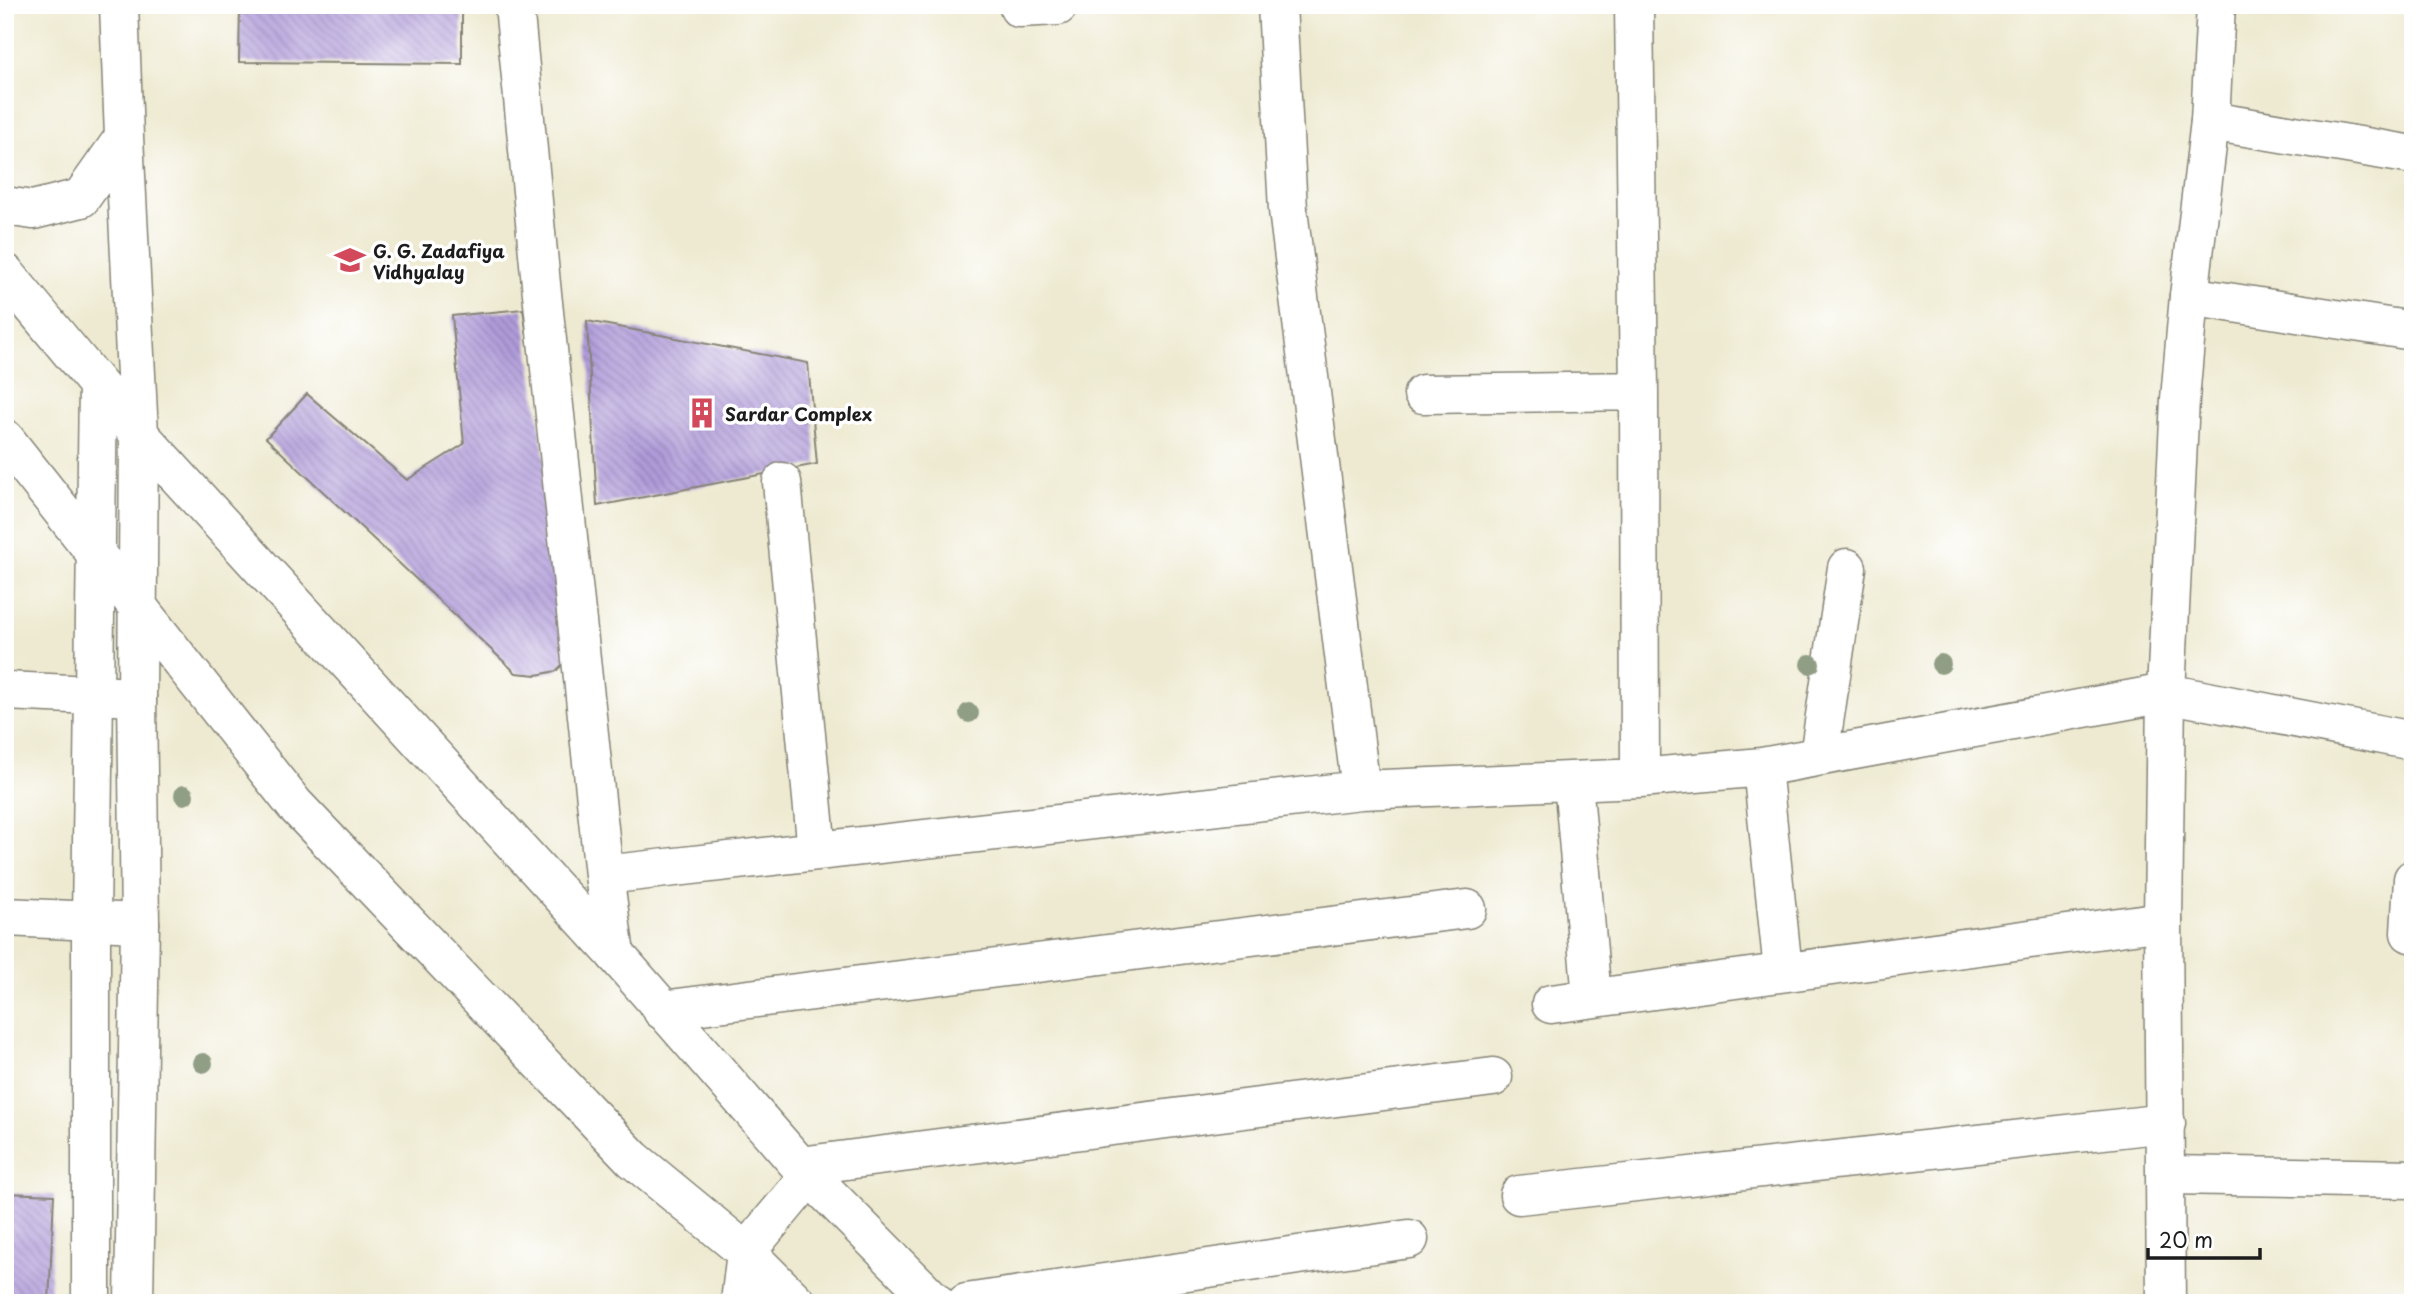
<svg xmlns="http://www.w3.org/2000/svg" width="2418" height="1308" viewBox="0 0 2418 1308" font-family="'Playpen Sans',sans-serif">
<defs>
<pattern id="building-back-hatch" width="6" height="6" patternUnits="userSpaceOnUse" patternTransform="scale(1.75)"><rect width="6" height="6" fill="#b09bda"/><path d="M-1 5l2 2M0 0l6 6M5-1l2 2" fill="none" stroke="#8e7eb0"/></pattern>
</defs>
<rect width="100%" height="100%" fill="#fff"/>
<filter id="ink" filterUnits="userSpaceOnUse"><feTurbulence type="fractalNoise" baseFrequency=".0143" numOctaves="2"/><feDisplacementMap in="SourceGraphic" scale="14" xChannelSelector="R" yChannelSelector="G"/><feConvolveMatrix kernelMatrix="1 2 1 2 8 2 1 2 1" color-interpolation-filters="sRGB"/></filter>
<filter id="wash" filterUnits="userSpaceOnUse"><feTurbulence type="fractalNoise" baseFrequency=".00686" numOctaves="4" result="noise"/><feDisplacementMap in="SourceGraphic" scale="28" xChannelSelector="R" yChannelSelector="G"/><feGaussianBlur stdDeviation="1.57" result="paint"/><feColorMatrix in="noise" values="0 0 0 0 0 0 0 0 0 0 0 0 0 0 0 0 0 1.4 0 .05"/><feComposite in="paint" operator="in"/></filter>
<g filter="url(#wash)">
<rect width="100%" height="100%" fill="#eeead1"/>
<g id="blocks">
<path fill="url(#building-back-hatch)" d="M 240,5 L 462,8 L 462,64 L 239,62 Z
M 523,309 L 572,648 L 563,664 L 556,671 L 537,675 L 516,673 L 266,438 L 307,394 L 407,480 L 464,444 L 452,316 Z
M 587,321 L 808,363 L 817,464 L 597,506 Z
M 5,1193 L 54,1195 L 49,1303 L 5,1303 Z"/>
</g>
</g>
<g filter="url(#ink)">
<use href="#blocks" fill-opacity="0" stroke="#858376" stroke-width="2"/>
<g fill="none" stroke-linecap="round" stroke-linejoin="round">
<g stroke="#858376" stroke-width="41">
<path id="street" d="M 514,5 L 541,284 L 604,875 L 615,954
M 1277,5 L 1288,210 L 1361,790
M 1634,5 L 1639,391 L 1640,778
M 1019,8 L 1058,6
M 2210,121 L 2413,155
M 2189,296 L 2413,331
M 1423,394 L 1639,391
M 782,482 L 817,851
M 5,691 L 137,697
M 1819,756 L 1847,568
M 1762,767 L 1783,971
M 1573,781 L 1592,998
M 604,875 L 1361,790 L 1640,778 L 1762,767 L 2166,693
M 5,917 L 140,923
M 2410,933 L 2413,879
M 1551,1004 L 2163,921
M 662,1010 L 1467,909
M 800,1166 L 1493,1077
M 2166,1175 L 2413,1179
M 1519,1195 L 2166,1123
M 966,1303 L 1409,1239"/>
</g>
<g stroke="#858376" stroke-width="41">
<path id="secondary" d="M 124,137 L 139,434 L 137,697 L 140,923 L 134,1303
M 5,206 L 33,210 L 81,198 L 124,137 L 119,5
M 5,273 L 139,434 L 615,954 L 800,1166 L 936,1303
M 5,439 L 294,804 L 633,1159 L 746,1252 L 797,1303
M 2166,693 L 2413,741
M 91,1303 L 91,921 L 98,385
M 742,1303 L 741,1294 L 746,1252 L 810,1175
M 2166,1303 L 2163,921 L 2166,693 L 2180,399 L 2189,296 L 2210,121 L 2216,5"/>
</g>
<use href="#street" stroke="#fff" stroke-width="38"/>
<use href="#secondary" stroke="#fff" stroke-width="38"/>
</g>
<g fill="#919e86">
<circle cx="1810" cy="664" r="10"/>
<circle cx="1941" cy="664" r="10"/>
<circle cx="969" cy="713" r="10"/>
<circle cx="184" cy="795" r="10"/>
<circle cx="203" cy="1063" r="10"/>
</g>
</g>
<defs>
<g id="school-bare" transform="scale(2.415)"><path d="M0-5L7-2L0 1L-7-2ZM-4 1L0 2.5L4 1V4Q0 6-4 4Z" fill="#d1495b" stroke="#fff" stroke-width="2.5" paint-order="stroke"/></g>
<g id="building-bare" transform="scale(2.415)"><path d="M-4-6H4V6H1V3H-1V6H-4ZM-2.5-4.3h1.7v1.8h-1.7ZM.8-4.3h1.7v1.8H.8ZM-2.5-1h1.7V.8h-1.7ZM.8-1h1.7V.8H.8Z" fill="#d1495b" stroke="#fff" stroke-width="2.5" paint-order="stroke"/></g>
</defs>
<g fill-rule="evenodd">
<use href="#school-bare" x="350" y="260"/>
<use href="#building-bare" x="702" y="413"/>
</g>
<g text-anchor="middle" dominant-baseline="central" stroke-width="7" stroke-linejoin="round" paint-order="stroke">
<g font-size="18" font-weight="bold" fill="#1c1c1c" stroke="#fff" text-anchor="start">
<text x="373" y="250">G. G. Zadafiya<tspan x="373" dy="21">Vidhyalay</tspan></text>
<text x="725" y="413">Sardar Complex</text>
</g>
</g>
<rect width="2418" height="1308" fill="none" stroke="#fff" stroke-width="28"/>
<path d="M2148 1248v10h112v-10" fill="none" stroke="#1c1c1c" stroke-width="3.5"/>
<text x="2159" y="1248" font-size="21" fill="#1c1c1c" stroke="#ffffff" stroke-width="5" paint-order="stroke">20 m</text>
</svg>
